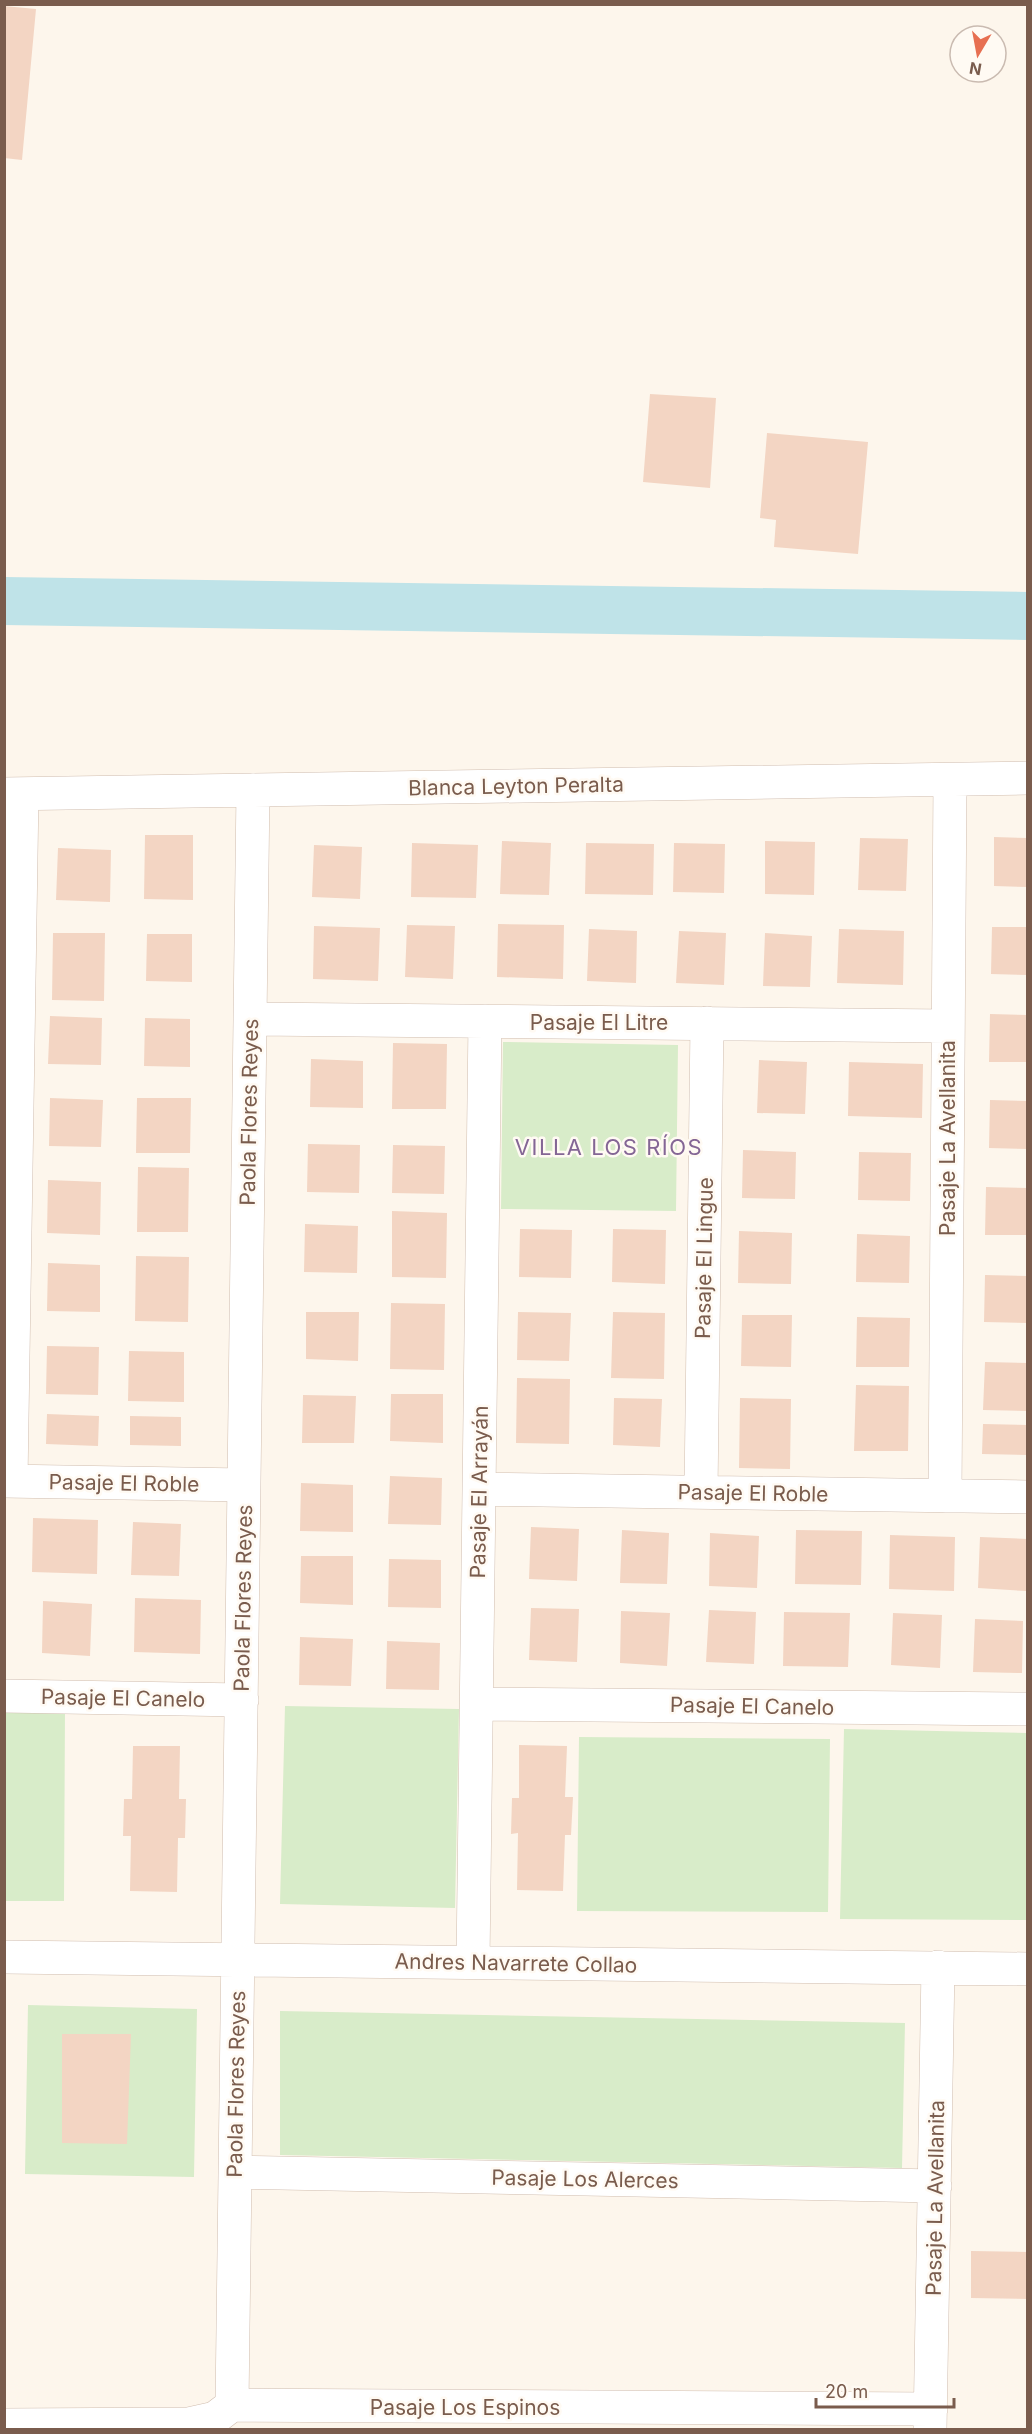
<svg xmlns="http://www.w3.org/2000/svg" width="1032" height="2434" viewBox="0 0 1032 2434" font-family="Inter,sans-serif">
<rect width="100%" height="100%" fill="#fdf6ec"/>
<path fill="#d8ecc9" d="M 503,1042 L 678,1045 L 676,1211 L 501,1209 Z
M 285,1706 L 459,1709 L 455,1908 L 280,1904 Z
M 5,1709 L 65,1710 L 64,1901 L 5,1901 Z
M 844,1729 L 1027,1733 L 1027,1920 L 840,1919 Z
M 579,1737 L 830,1739 L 828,1912 L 577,1911 Z
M 28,2005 L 197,2009 L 194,2177 L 25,2174 Z
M 280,2011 L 905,2023 L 902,2168 L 280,2155 Z"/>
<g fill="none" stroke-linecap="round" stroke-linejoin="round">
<path stroke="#bfe3e8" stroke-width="48" d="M 4,601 L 1028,616"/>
</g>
<path fill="#f3d5c3" d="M 4,6 L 36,9 L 22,160 L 4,158 Z
M 650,394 L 716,398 L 710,488 L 643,482 Z
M 767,433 L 868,442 L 858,554 L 774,547 L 776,520 L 760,518 Z
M 145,835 L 193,835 L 193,900 L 144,899 Z
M 994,837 L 1028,838 L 1028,887 L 994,886 Z
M 860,838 L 908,839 L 906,891 L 858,890 Z
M 502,841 L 551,843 L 549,895 L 500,894 Z
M 765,841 L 815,842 L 814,895 L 765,894 Z
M 412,843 L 478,845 L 476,898 L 411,897 Z
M 586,843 L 654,844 L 653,895 L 585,894 Z
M 674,843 L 725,844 L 724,893 L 673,892 Z
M 314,845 L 362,847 L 360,899 L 312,897 Z
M 58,848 L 111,850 L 110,902 L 56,900 Z
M 498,924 L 564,925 L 563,979 L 497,977 Z
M 407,925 L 455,926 L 453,979 L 405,977 Z
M 314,926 L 380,928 L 378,981 L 313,979 Z
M 992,927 L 1028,927 L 1028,975 L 991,974 Z
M 589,929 L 637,931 L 636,983 L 587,981 Z
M 839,929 L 904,931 L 903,985 L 837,983 Z
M 679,931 L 726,933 L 724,985 L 676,983 Z
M 53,933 L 105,933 L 104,1001 L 52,1000 Z
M 765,933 L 812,936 L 810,987 L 763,986 Z
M 147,934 L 192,934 L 192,982 L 146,981 Z
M 990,1014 L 1028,1015 L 1028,1062 L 989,1062 Z
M 50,1016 L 102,1018 L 101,1065 L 48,1064 Z
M 145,1018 L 190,1019 L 190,1067 L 144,1066 Z
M 393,1043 L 447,1044 L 446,1109 L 392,1109 Z
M 311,1059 L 363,1061 L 363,1108 L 310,1107 Z
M 759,1060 L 807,1062 L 805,1114 L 757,1113 Z
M 849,1062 L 923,1064 L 922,1118 L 848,1116 Z
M 50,1098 L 103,1100 L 101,1147 L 49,1146 Z
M 137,1098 L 191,1098 L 190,1153 L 136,1153 Z
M 990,1100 L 1028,1101 L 1028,1149 L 989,1148 Z
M 308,1144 L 360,1145 L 359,1193 L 307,1192 Z
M 393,1145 L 445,1146 L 444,1194 L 392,1193 Z
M 743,1150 L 796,1152 L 795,1199 L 742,1198 Z
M 859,1152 L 911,1153 L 910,1201 L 858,1200 Z
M 138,1167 L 189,1168 L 188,1232 L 137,1232 Z
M 48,1180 L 101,1182 L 100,1235 L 47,1233 Z
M 986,1187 L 1028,1188 L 1028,1235 L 985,1235 Z
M 392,1211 L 447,1213 L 446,1278 L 392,1277 Z
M 305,1224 L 358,1226 L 357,1273 L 304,1272 Z
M 520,1229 L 572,1230 L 571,1278 L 519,1277 Z
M 613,1229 L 666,1230 L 665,1284 L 612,1282 Z
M 739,1231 L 792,1233 L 791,1284 L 738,1283 Z
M 857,1234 L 910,1236 L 909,1283 L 856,1282 Z
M 136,1256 L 189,1257 L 188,1322 L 135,1321 Z
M 48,1263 L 100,1265 L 100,1312 L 47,1311 Z
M 985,1275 L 1028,1276 L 1028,1323 L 984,1322 Z
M 391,1303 L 445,1304 L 444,1370 L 390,1369 Z
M 306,1312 L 359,1312 L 358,1361 L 306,1359 Z
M 518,1312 L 571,1313 L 569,1361 L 517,1360 Z
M 613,1312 L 665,1313 L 664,1379 L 611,1378 Z
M 742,1315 L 792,1315 L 791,1367 L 741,1366 Z
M 857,1317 L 910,1318 L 909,1367 L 856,1367 Z
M 47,1346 L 99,1347 L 98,1395 L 46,1394 Z
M 129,1351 L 184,1352 L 184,1402 L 128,1401 Z
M 985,1362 L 1028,1363 L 1028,1411 L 983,1410 Z
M 517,1378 L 570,1379 L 569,1444 L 516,1443 Z
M 856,1385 L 909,1386 L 908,1451 L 854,1451 Z
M 391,1394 L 443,1394 L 443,1443 L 390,1441 Z
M 303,1395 L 356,1396 L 354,1443 L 302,1443 Z
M 614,1398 L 662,1399 L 660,1447 L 613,1445 Z
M 740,1398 L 791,1399 L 790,1469 L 739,1468 Z
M 47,1414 L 99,1416 L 98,1446 L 46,1444 Z
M 130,1416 L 181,1417 L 181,1446 L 130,1445 Z
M 983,1424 L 1028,1425 L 1028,1455 L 982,1454 Z
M 390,1476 L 442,1478 L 441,1525 L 388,1524 Z
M 301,1483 L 353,1485 L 353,1532 L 300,1531 Z
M 33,1518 L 98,1520 L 97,1574 L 32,1572 Z
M 133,1522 L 181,1524 L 179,1576 L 131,1575 Z
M 531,1527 L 579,1529 L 577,1581 L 529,1579 Z
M 622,1530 L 669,1533 L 667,1584 L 620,1583 Z
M 796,1530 L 862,1531 L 861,1585 L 795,1584 Z
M 710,1533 L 759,1536 L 757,1588 L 709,1586 Z
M 890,1535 L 955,1537 L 954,1591 L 889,1589 Z
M 980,1537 L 1028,1539 L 1026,1591 L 978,1588 Z
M 301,1556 L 353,1556 L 353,1605 L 300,1603 Z
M 389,1559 L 441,1560 L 441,1608 L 388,1607 Z
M 135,1598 L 201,1600 L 200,1654 L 134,1652 Z
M 43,1601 L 92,1604 L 90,1656 L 42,1653 Z
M 531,1608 L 579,1609 L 577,1662 L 529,1660 Z
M 709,1610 L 756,1612 L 754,1664 L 706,1662 Z
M 621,1611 L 670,1613 L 667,1666 L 620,1663 Z
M 784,1612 L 850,1613 L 848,1667 L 783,1666 Z
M 893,1613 L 942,1615 L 940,1668 L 891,1665 Z
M 975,1619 L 1023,1621 L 1022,1673 L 973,1672 Z
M 300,1637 L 353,1639 L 351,1686 L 299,1685 Z
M 387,1641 L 440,1643 L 439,1690 L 386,1689 Z
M 519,1745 L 567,1746 L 565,1797 L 573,1797 L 571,1835 L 565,1835 L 563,1891 L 517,1890 L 518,1833 L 511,1834 L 512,1798 L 519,1798 Z
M 133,1746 L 180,1746 L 179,1799 L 186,1799 L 185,1838 L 178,1838 L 177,1892 L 130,1891 L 131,1836 L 123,1836 L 124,1799 L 132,1799 Z
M 62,2034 L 131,2034 L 127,2144 L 62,2143 Z
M 971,2251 L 1028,2252 L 1028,2299 L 971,2298 Z"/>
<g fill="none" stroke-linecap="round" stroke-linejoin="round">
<g stroke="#d1beb0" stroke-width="34">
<path id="street" d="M 4,794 L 1028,778
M 250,1019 L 948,1026
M 4,1481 L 244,1485
M 11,1481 L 22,794
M 479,1489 L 1028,1497
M 701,1492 L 707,1023
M 945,1496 L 950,780
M 4,1696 L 242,1700
M 477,1704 L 1028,1709
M 4,1957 L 1028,1969
M 473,1962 L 485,1021
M 235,2172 L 935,2186
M 232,2405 L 253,790
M 4,2425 L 188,2424 L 215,2418 L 232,2405 L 931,2409
M 930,2430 L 938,1967"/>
</g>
<use href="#street" stroke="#fff" stroke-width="33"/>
</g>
<g text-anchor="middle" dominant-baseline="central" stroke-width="5" stroke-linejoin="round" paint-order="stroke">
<g font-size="21" fill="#7a5c4d" stroke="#fffaf3">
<text transform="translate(516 786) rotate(-1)">Blanca Leyton Peralta</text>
<text x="599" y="1022">Pasaje El Litre</text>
<text transform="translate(249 1112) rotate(-89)">Paola Flores Reyes</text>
<text transform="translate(947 1138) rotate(-90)">Pasaje La Avellanita</text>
<text transform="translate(704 1258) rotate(-89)">Pasaje El Lingue</text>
<text transform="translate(124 1483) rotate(1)">Pasaje El Roble</text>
<text transform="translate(479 1492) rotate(-89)">Pasaje El Arrayán</text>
<text transform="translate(753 1493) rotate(1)">Pasaje El Roble</text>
<text transform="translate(243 1598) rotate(-89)">Paola Flores Reyes</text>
<text transform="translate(123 1698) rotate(1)">Pasaje El Canelo</text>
<text transform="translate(752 1706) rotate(1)">Pasaje El Canelo</text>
<text transform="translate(516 1963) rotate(1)">Andres Navarrete Collao</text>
<text transform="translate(236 2084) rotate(-89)">Paola Flores Reyes</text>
<text transform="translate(585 2179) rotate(1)">Pasaje Los Alerces</text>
<text transform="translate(935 2198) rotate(-89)">Pasaje La Avellanita</text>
<text x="465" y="2407">Pasaje Los Espinos</text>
</g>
<g font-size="22" letter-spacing="1.5" fill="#846695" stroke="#fffaf3">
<text x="609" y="1147">VILLA LOS RÍOS</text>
</g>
</g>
<rect width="1032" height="2434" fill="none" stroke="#7a5c4d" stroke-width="12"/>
<g transform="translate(978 54) rotate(190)"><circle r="28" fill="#fffaf3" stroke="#cabbb1" stroke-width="1.5"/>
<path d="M0-4.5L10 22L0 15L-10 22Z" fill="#e76f51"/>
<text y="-9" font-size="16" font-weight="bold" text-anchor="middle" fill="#7a5c4d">N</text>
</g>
<path d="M816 2398v9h138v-9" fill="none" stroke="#7a5c4d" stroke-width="3"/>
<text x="825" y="2398" font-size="18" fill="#7a5c4d" stroke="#fffaf3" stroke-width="4.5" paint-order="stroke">20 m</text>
</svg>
